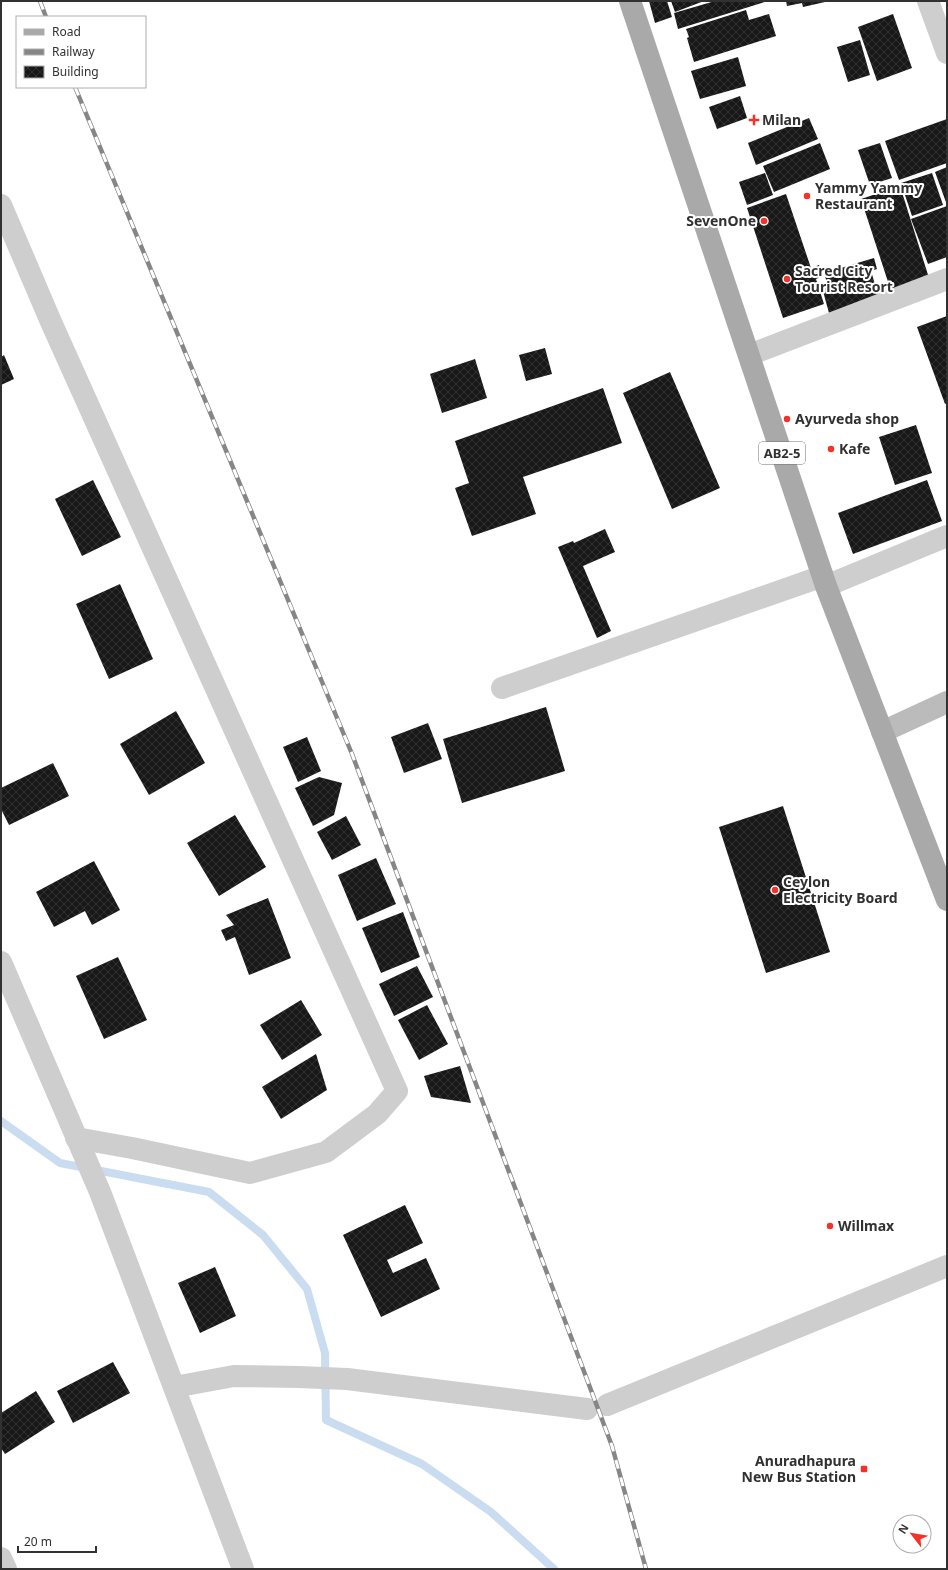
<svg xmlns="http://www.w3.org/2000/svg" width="948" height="1570" viewBox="0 0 948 1570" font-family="'Noto Sans',sans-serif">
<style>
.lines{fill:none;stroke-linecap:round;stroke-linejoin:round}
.stream{stroke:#cadcef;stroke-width:8}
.building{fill:url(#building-cross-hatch)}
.street{stroke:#cecece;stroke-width:22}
.secondary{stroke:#bbb;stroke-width:22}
.primary{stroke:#a9a9a9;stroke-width:22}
.rail-casing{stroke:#868686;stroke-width:4.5}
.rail{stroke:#fff;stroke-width:3;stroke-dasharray:9;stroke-linecap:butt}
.poi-dot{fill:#f33229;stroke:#fff;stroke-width:1.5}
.labels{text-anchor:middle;stroke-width:4;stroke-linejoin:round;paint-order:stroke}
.shield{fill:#fff;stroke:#6f6f6f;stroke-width:1}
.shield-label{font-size:13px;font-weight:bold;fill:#313131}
.poi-label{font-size:14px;font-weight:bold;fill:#313131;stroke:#fff;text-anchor:start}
</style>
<defs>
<pattern id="building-cross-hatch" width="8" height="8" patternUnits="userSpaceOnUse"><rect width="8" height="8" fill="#181818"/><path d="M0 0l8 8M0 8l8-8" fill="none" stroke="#313131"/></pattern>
</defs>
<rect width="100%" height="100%" fill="#fff"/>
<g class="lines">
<path class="stream" d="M1 1121 60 1163 209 1192 263 1235 307 1289 325 1353 326 1420 422 1464 491 1512 554 1569"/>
</g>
<g class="building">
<path d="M649 1H667L672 17 655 23Z"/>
<path d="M671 1H704L675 12Z"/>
<path d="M715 1H768L678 29 674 13Z"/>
<path d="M786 1H825V2L803 7 802 3 787 6Z"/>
<path d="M746 10 749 20 769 14 776 36 694 62 687 38 689 37 686 29Z"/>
<path d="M893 14 912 68 877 81 858 27Z"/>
<path d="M860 40 870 75 848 82 837 47Z"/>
<path d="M738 57 746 86 700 99 691 71Z"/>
<path d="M740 96 747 118 717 129 709 107Z"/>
<path d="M809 118 818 139 756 165 748 143Z"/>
<path d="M947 119V163L899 180 885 141Z"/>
<path d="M820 143 830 169 774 192 763 166Z"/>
<path d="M880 143 892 178 870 185 858 150Z"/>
<path d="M947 167V205L935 172Z"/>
<path d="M765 173 773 195 747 205 739 182Z"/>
<path d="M932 173 943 205 912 216 901 183Z"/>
<path d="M900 186 929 278 891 291 861 199Z"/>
<path d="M786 194 811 268 819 265 823 276 816 279 824 304 783 318 747 208Z"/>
<path d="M947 206V257L928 264 911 219Z"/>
<path d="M874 258 877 269 871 271 879 298 829 313 821 284 827 283 824 273Z"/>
<path d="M947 316V403L945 404 917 327Z"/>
<path d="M545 348 552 374 526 381 519 355Z"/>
<path d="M4 355 14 379 1 385V357Z"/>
<path d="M475 359 487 398 442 413 430 374Z"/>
<path d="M670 372 720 488 672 509 623 393Z"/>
<path d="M603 388 622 443 523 477 536 514 472 536 455 488 469 483 455 441Z"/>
<path d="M916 425 932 473 895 485 879 437Z"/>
<path d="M93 480 121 537 82 556 55 499Z"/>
<path d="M927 480 942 521 853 554 838 513Z"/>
<path d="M605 529 615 552 583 566 611 631 597 638 558 547 573 541 574 543Z"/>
<path d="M120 584 153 659 109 679 76 604Z"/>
<path d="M546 707 565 771 462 803 443 739Z"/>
<path d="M176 711 205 763 149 795 120 744Z"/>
<path d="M428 723 442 759 404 773 391 737Z"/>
<path d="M307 737 321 771 298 782 283 747Z"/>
<path d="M53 763 69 796 9 825 1 809V788Z"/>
<path d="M319 777 342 783 334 815 313 826 295 788Z"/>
<path d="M783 806 830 952 766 973 719 827Z"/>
<path d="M235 815 266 867 219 896 187 843Z"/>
<path d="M346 816 361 845 332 860 317 832Z"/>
<path d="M376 858 396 904 357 921 338 875Z"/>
<path d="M94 861 120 910 92 925 85 911 54 927 36 892Z"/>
<path d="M268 898 291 958 249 975 235 937 226 941 221 930 234 925 226 915Z"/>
<path d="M403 912 420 957 381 973 362 928Z"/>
<path d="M118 957 147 1020 104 1039 76 976Z"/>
<path d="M417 966 433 997 394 1016 379 984Z"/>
<path d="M301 1000 322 1035 282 1060 260 1025Z"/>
<path d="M427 1005 448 1044 419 1060 398 1020Z"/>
<path d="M316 1054 327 1090 281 1119 262 1087Z"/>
<path d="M460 1066 471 1103 431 1097 424 1076Z"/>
<path d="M405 1205 423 1243 387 1260 393 1273 426 1258 440 1289 381 1317 343 1235Z"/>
<path d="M215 1267 236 1316 200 1333 178 1283Z"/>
<path d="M113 1362 130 1393 73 1423 57 1391Z"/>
<path d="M36 1391 55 1422 5 1454 1 1448V1413Z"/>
</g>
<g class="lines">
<g class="street">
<path d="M928 1 947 53"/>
<path d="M1 205 51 322 397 1091 377 1114 326 1152 250 1173 132 1148 76 1138"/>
<path d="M749 355 947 279"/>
<path d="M826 586 947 536"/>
<path d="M502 688 823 576"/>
<path d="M1 962 100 1192 243 1569"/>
<path d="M174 1387 234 1376 299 1377 347 1379 587 1409"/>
<path d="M607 1405 947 1266"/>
<path d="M1 1558 6 1569"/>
</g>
<path class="secondary" d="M882 732 947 702"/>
<path class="primary" d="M630 1 826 586 947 900"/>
<defs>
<g id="rail">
<path d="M40 1 46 17"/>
<path d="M75 87 352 754 612 1446 646 1569"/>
</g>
</defs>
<use href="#rail" class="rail-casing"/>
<use href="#rail" class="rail"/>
</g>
<g class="poi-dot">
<path d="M752 114h4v4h4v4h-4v4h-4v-4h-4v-4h4z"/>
<circle cx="807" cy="196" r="4"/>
<circle cx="764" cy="221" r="4"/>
<circle cx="787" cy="279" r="4"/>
<circle cx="787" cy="419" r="4"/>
<circle cx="831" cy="449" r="4"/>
<circle cx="775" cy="890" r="4"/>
<circle cx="830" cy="1226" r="4"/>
<rect x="860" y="1465" width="8" height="8" rx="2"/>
</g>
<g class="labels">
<rect class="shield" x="759" y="442" width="46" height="22" rx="3"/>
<g class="shield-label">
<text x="782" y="458">AB2-5</text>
</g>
<g class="poi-label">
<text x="762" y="125">Milan</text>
<text x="815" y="193">Yammy Yammy<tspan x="815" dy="16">Restaurant</tspan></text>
<text x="756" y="226" text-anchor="end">SevenOne</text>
<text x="795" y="276">Sacred City<tspan x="795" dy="16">Tourist Resort</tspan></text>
<text x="795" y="424">Ayurveda shop</text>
<text x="839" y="454">Kafe</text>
<text x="783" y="887">Ceylon<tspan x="783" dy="16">Electricity Board</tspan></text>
<text x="838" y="1231">Willmax</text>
<text x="856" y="1466" text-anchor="end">Anuradhapura<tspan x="856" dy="16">New Bus Station</tspan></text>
</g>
</g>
<rect width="948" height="1570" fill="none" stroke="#313131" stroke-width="4"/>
<rect x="16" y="16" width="130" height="72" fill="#ffffff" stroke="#adadad"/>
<rect x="24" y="29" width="20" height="6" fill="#a9a9a9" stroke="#adadad"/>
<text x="52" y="36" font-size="12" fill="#313131">Road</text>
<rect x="24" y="49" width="20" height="6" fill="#868686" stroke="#adadad"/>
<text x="52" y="56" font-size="12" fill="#313131">Railway</text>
<rect x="24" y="66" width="20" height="12" fill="url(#building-cross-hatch)" stroke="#adadad"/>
<text x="52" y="76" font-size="12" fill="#313131">Building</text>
<g transform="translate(912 1534) rotate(301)"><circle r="19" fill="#ffffff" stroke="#adadad"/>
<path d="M0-3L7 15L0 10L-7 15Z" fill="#f33229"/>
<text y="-6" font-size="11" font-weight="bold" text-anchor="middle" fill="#313131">N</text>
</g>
<path d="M18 1546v6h78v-6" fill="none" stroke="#313131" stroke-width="2"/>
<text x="24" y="1546" font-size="12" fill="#313131" stroke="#ffffff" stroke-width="3" paint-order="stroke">20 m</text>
</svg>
